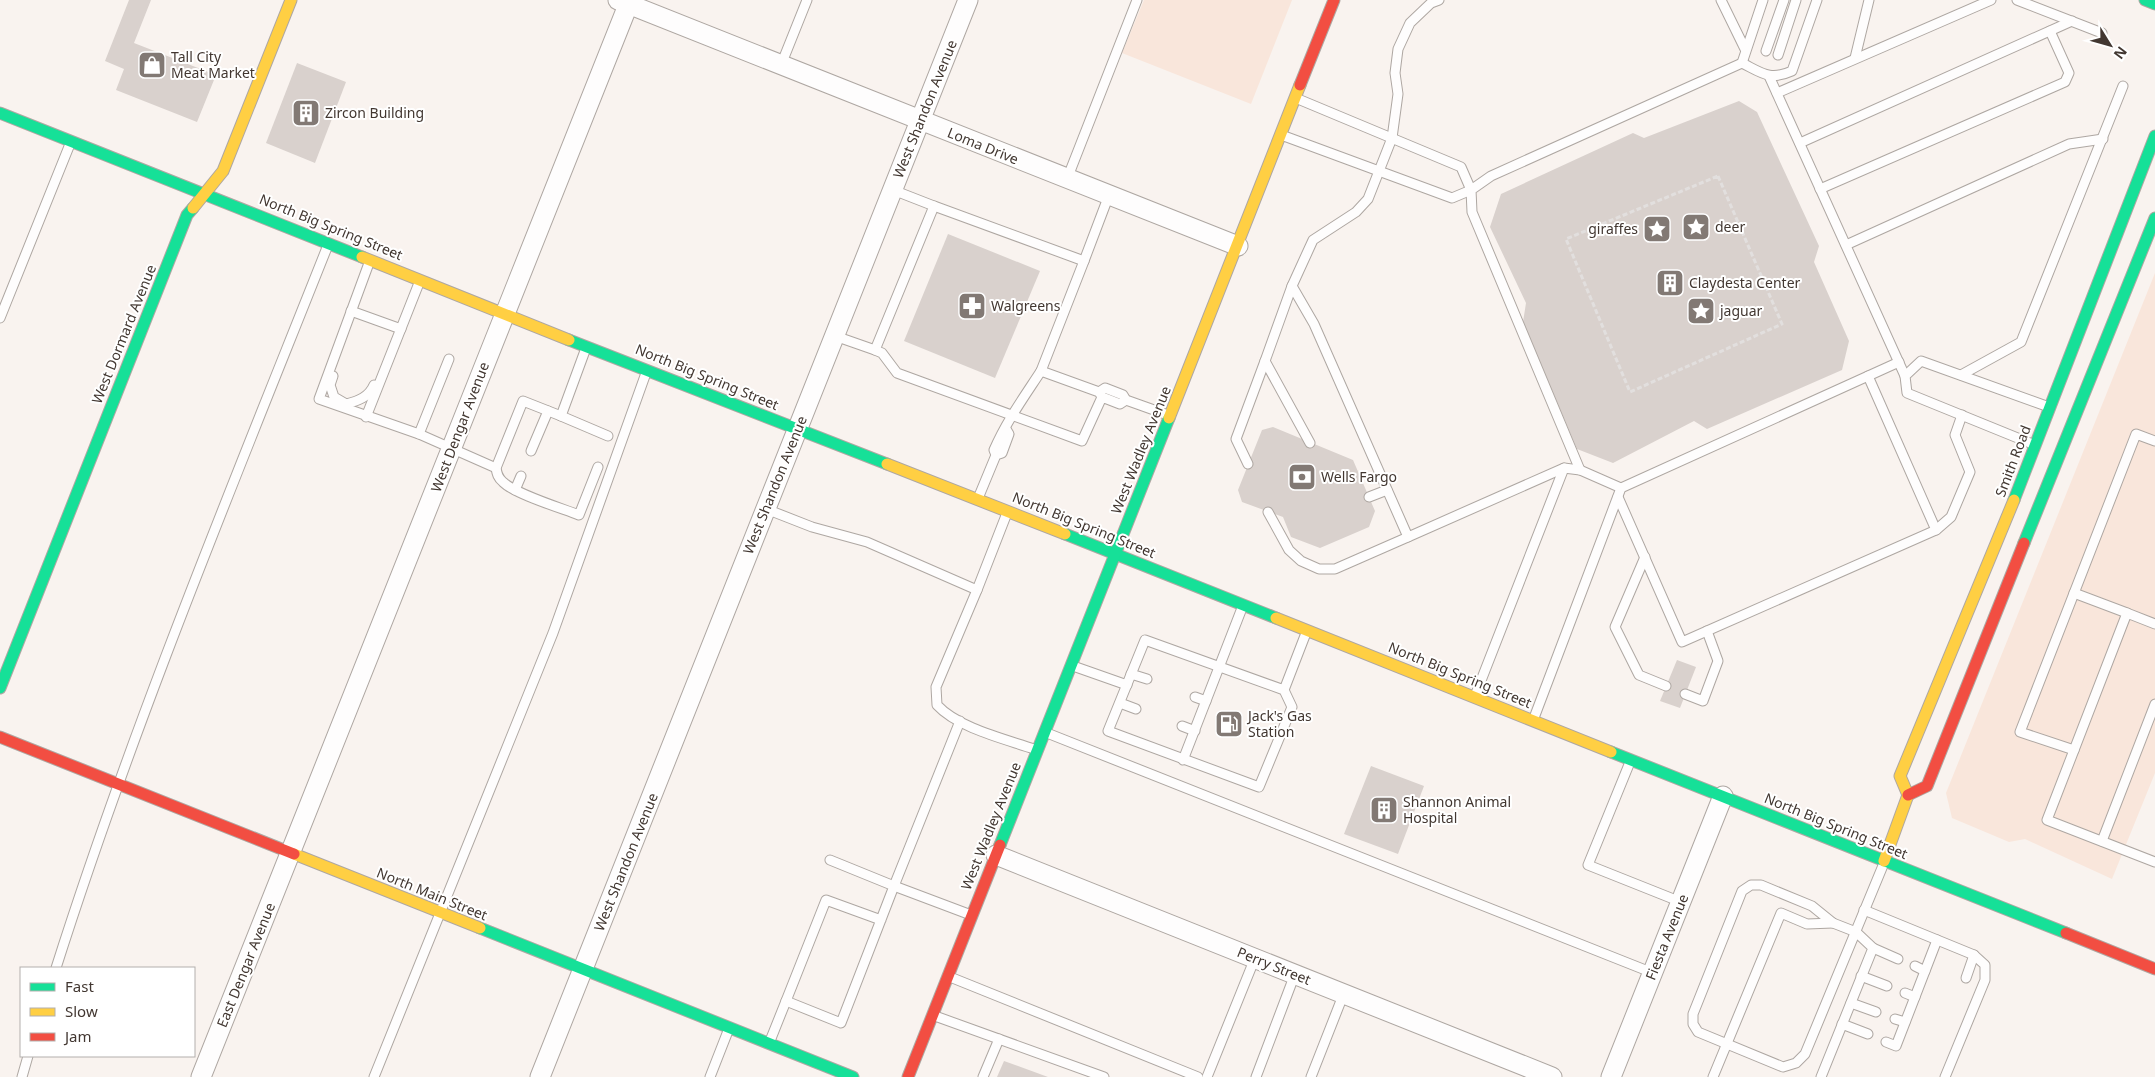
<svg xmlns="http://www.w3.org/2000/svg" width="2155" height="1077" viewBox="0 0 2155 1077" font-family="'Noto Sans',sans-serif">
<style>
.green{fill:#f9e6db}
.building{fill:#d9d1cd}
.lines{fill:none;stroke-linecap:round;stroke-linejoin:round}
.lane-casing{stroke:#aea7a2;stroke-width:11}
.street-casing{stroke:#aea7a2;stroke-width:21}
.fast-casing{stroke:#aea7a2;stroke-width:13}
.slow-casing{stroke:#aea7a2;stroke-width:13}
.jam-casing{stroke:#aea7a2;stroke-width:13}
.path{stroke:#e2dfde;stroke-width:3;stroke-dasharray:5 2.5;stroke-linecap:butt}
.lane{stroke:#fefdfd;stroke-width:9}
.street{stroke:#fefdfd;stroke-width:19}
.fast{stroke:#16e098;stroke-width:11}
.slow{stroke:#ffcf43;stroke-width:11}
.jam{stroke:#f24e42;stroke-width:11}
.labels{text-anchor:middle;stroke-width:4;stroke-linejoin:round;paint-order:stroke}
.poi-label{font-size:14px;fill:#423731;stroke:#fff;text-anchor:start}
.street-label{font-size:14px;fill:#423731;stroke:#fff}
</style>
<rect width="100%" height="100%" fill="#f9f3ef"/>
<g class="green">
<path d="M1144 0H1292L1251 104 1122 53Z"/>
<path d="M2155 273V773L2112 879 2025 839 2009 842 1952 818 1946 793Z"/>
</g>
<g class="building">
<path d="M129 0H151L134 43 216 75 197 122 116 90 124 69 105 61Z"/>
<path d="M297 63 346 82 315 163 266 143Z"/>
<path d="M1739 101 1757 112 1819 246 1814 262 1849 341 1842 370 1707 429 1694 421 1613 463 1577 449 1523 322 1526 303 1490 227 1501 194 1633 133 1644 138Z"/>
<path d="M948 234 1040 271 995 378 904 341Z"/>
<path d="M1273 427 1353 460 1375 511 1369 527 1320 548 1291 537 1283 517 1242 502 1238 490 1262 430Z"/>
<path d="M1677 660 1696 667 1680 708 1660 701Z"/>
<path d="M1371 766 1424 786 1398 854 1344 834Z"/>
<path d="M1004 1061 1048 1077H997Z"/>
</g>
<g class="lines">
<defs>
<g id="lane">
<path d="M1439 0 1431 3 1410 23 1398 49 1395 73 1398 94 1392 138 1368 199 1356 212 1313 240 1292 286 1314 324 1408 537 1564 468 1580 470 1621 488"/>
<path d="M1721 0 1745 49"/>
<path d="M2017 0 2102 33"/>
<path d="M1766 51 1784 0"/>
<path d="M1778 55 1796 0"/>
<path d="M1855 58 1869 0"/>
<path d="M1742 63 1763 0"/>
<path d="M781 65 807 0"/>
<path d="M1769 76 1905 376"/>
<path d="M1777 93 1991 0"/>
<path d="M1284 136 1452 198 1471 190 1461 167 1298 99"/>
<path d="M1800 143 2072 21"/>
<path d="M1067 179 1137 0"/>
<path d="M1820 189 2065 82 2069 73 2050 31"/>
<path d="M893 190 934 206"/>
<path d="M1846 245 2069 144 2103 139"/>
<path d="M1084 261 1109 195"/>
<path d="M369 263 319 399 419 434 496 468"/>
<path d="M1292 286 1265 361 1310 443"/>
<path d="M351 311 401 329"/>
<path d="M0 318 70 144"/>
<path d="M835 336 875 350"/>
<path d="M586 348 561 416 608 436"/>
<path d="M1961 375 2021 342 2123 86"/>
<path d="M333 376 330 385 334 397 346 404C358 401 369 397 374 385"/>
<path d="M1099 392 1105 388 1123 395 1126 400 1168 415"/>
<path d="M1102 397 1082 441 897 373 882 353 875 350 934 206 1084 261 1041 371 1099 392 1102 397 1120 404 1126 400"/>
<path d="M561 416 523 401 496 468C497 474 498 478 503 482 515 494 561 508 579 515L598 467"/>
<path d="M366 417 419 283"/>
<path d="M419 434 449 359"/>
<path d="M2035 445 1907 393 1905 376 1921 361 2049 407"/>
<path d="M531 451 548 411"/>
<path d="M996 455 994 450C1006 422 1024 397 1041 371"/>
<path d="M1248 464 1236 439 1265 361"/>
<path d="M1580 470 1472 212 1471 190 1491 176 1742 63C1762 73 1770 81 1792 71L1817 0"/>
<path d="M515 490 521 476"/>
<path d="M979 496 996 455 1002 453 1009 434 1006 429"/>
<path d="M1369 497 1387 490"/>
<path d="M1618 497 1682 642 1936 530 1868 376"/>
<path d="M766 509 812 527 867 542 977 590 1007 513"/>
<path d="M1268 512 1289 550 1301 561 1319 569H1335L1408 537"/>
<path d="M1936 530 1951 517 1970 472 1955 435 1962 415"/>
<path d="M1645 557 1615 627 1639 675 1666 686"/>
<path d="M977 590 936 687 937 705C958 728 1005 739 1034 749"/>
<path d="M2074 593 2127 613"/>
<path d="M2155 624 2127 613 2047 820 2155 862"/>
<path d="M1073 666 1127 685"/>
<path d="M1131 674 1147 679"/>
<path d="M1284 690 1145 640 1108 731 1259 787 1292 707 1284 690 1306 633"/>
<path d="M1685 694 1703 701 1718 661 1707 631"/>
<path d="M1475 696 1564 468"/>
<path d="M1195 697 1206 701"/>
<path d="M1120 703 1136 709"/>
<path d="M1534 718 1621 488 1899 362"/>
<path d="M960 721 894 886 971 915"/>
<path d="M1182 726 1195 731"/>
<path d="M1047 733 1653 973"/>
<path d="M2074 750 2020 732 2136 434 2155 441"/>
<path d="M1183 760 1242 608"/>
<path d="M1630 762 1588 865 1681 902"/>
<path d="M2102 841 2155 704"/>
<path d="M830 860 894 886 841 1023 786 1001 826 900 881 920"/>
<path d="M1864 910 1974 955 1985 965V980L1945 1077"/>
<path d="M1873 948 1898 959"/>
<path d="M1915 966 1925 971"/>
<path d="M56 968C134 723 233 484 328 245"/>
<path d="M1861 976 1887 986"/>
<path d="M950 977 1198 1077"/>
<path d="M1966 978 1974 955"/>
<path d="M1905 993 1915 997"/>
<path d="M1851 1003 1876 1012"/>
<path d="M935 1016 1104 1077"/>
<path d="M1895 1019 1905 1022"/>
<path d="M1842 1024 1868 1034"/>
<path d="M770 1041 786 1001"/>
<path d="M1886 1042 1896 1046 1937 940"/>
<path d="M22 1077 28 1056"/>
<path d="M374 1077 553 633 646 373"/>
<path d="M710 1077 728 1031"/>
<path d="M983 1077 999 1039"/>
<path d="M1207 1077 1255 958"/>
<path d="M1256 1077 1295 974"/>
<path d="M1311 1077 1344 993"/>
<path d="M1713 1077 1781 913 1807 924 1833 923"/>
<path d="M1821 1077 1873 948 1856 932 1833 923 1812 906 1761 885H1751L1742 891 1693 1014V1024L1698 1032 1783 1067 1796 1063 1805 1054 1884 863"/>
</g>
<g id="street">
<path d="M618 0 1238 246"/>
<path d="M996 855 1552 1077"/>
<path d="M201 1077 630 0"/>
<path d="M540 1077 968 0"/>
<path d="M1611 1077 1723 796"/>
</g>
<g id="fast">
<path d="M2145 0 2155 4"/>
<path d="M0 113 362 257"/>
<path d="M569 340 887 464"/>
<path d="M2014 500 2155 136"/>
<path d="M1065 534 1276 618"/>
<path d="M2024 543 2155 218"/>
<path d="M0 688 187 215 193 208"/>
<path d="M1611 752 2066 933"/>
<path d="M1000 845 1169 418"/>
<path d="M480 928 853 1077"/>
</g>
<g id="slow">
<path d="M193 208 223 171 291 0"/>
<path d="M362 257 569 340"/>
<path d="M1169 418 1300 85"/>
<path d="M887 464 1065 534"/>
<path d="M1276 618 1611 752"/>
<path d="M294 854 480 928"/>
<path d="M1884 861 1908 795 1900 776 2014 500"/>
</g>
<g id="jam">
<path d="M1300 85 1334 0"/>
<path d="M0 737 294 854"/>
<path d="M1908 795 1927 786 2024 543"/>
<path d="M2066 933 2155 969"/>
<path d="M908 1077 1000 845"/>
</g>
</defs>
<use href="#lane" class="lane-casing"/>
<use href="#street" class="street-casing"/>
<use href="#fast" class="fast-casing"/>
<use href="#slow" class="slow-casing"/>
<use href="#jam" class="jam-casing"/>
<path class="path" d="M1718 176 1782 324 1630 392 1566 239Z"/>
<use href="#lane" class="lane"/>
<use href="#street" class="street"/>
<use href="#fast" class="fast"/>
<use href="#slow" class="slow"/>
<use href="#jam" class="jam"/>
</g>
<defs>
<symbol id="shop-square" viewBox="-11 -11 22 22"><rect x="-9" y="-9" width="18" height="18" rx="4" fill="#827974" stroke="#fff"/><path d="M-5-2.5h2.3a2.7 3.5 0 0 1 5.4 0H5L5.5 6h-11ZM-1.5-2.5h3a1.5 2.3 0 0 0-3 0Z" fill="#fff"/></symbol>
<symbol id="building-square" viewBox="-11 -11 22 22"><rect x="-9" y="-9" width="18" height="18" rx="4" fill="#827974" stroke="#fff"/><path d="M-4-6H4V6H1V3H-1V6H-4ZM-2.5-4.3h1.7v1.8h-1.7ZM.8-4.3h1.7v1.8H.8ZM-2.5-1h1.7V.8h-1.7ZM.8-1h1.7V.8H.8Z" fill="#fff"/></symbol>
<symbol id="sight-square" viewBox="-11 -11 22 22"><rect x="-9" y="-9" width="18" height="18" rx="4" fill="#827974" stroke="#fff"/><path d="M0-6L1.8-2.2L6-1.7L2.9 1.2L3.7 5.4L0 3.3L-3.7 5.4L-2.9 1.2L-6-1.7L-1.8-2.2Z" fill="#fff"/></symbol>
<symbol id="pharmacy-square" viewBox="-11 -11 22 22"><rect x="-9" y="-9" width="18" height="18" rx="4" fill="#827974" stroke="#fff"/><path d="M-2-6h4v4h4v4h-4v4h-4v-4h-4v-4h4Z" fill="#fff"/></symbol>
<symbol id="bank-square" viewBox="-11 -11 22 22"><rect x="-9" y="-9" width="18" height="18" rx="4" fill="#827974" stroke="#fff"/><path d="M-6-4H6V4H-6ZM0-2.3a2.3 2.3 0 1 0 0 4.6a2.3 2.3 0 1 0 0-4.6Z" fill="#fff"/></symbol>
<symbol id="fuel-square" viewBox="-11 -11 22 22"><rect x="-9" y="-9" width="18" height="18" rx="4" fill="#827974" stroke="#fff"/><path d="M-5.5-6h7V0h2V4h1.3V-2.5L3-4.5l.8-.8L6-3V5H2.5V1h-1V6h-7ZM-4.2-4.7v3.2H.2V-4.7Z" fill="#fff"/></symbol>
</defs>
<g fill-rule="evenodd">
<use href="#shop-square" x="136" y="49" width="32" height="32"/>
<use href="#building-square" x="290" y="97" width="32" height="32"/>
<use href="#sight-square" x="1680" y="211" width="32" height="32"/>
<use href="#sight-square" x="1641" y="213" width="32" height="32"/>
<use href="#building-square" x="1654" y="267" width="32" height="32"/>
<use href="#pharmacy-square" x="956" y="290" width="32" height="32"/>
<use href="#sight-square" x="1685" y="295" width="32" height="32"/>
<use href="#bank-square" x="1286" y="461" width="32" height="32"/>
<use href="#fuel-square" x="1213" y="708" width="32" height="32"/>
<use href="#building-square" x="1368" y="794" width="32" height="32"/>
</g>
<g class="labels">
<g class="poi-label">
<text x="171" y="62">Tall City<tspan x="171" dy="16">Meat Market</tspan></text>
<text x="325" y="118">Zircon Building</text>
<text x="1715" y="232">deer</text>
<text x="1638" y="234" text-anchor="end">giraffes</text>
<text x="1689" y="288">Claydesta Center</text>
<text x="991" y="311">Walgreens</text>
<text x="1720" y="316">jaguar</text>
<text x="1321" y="482">Wells Fargo</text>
<text x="1248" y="721">Jack's Gas<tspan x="1248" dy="16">Station</tspan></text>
<text x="1403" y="807">Shannon Animal<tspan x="1403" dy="16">Hospital</tspan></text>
</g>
<g class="street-label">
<text transform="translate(925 109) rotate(-68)" y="5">West Shandon Avenue</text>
<text transform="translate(983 146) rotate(22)" y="5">Loma Drive</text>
<text transform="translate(331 227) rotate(22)" y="5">North Big Spring Street</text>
<text transform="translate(124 334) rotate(-68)" y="5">West Dormard Avenue</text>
<text transform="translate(707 377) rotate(22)" y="5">North Big Spring Street</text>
<text transform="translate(460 427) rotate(-69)" y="5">West Dengar Avenue</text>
<text transform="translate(1141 450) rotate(-68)" y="5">West Wadley Avenue</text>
<text transform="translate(2013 461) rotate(-69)" y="5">Smith Road</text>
<text transform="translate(775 485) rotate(-68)" y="5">West Shandon Avenue</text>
<text transform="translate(1084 525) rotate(22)" y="5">North Big Spring Street</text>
<text transform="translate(1460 675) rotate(22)" y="5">North Big Spring Street</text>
<text transform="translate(991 826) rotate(-68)" y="5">West Wadley Avenue</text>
<text transform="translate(1836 826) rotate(22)" y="5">North Big Spring Street</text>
<text transform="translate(626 862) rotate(-68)" y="5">West Shandon Avenue</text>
<text transform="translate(432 894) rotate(22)" y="5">North Main Street</text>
<text transform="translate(1667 937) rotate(-68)" y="5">Fiesta Avenue</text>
<text transform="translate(246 965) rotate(-68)" y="5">East Dengar Avenue</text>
<text transform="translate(1274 966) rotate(22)" y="5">Perry Street</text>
</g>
</g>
<rect x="20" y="967" width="175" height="90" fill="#ffffff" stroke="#b3afad"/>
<rect x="30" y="983" width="25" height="8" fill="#16e098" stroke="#b3afad"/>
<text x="65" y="992" font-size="15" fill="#423731">Fast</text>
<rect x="30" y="1008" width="25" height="8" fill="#ffcf43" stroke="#b3afad"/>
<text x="65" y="1017" font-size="15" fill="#423731">Slow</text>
<rect x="30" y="1033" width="25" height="8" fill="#f24e42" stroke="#b3afad"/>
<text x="65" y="1042" font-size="15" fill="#423731">Jam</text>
<g transform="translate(2110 45) rotate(127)" stroke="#ffffff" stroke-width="4" paint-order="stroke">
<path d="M0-4L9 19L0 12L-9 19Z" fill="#423731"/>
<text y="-8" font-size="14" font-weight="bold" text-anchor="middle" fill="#423731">N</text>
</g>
</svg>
